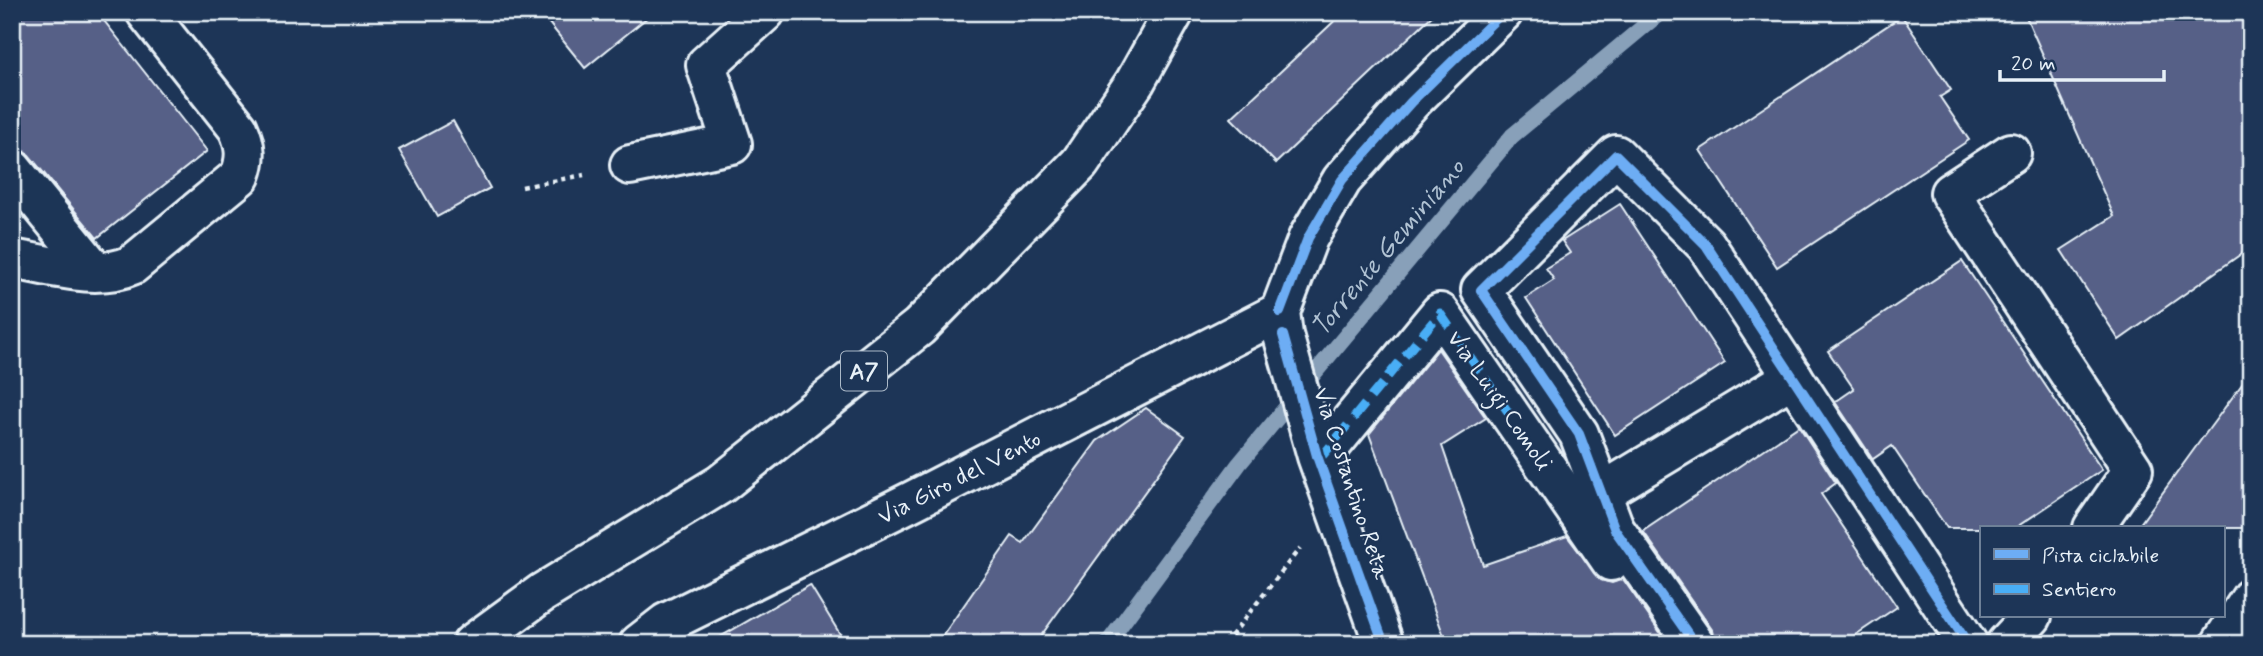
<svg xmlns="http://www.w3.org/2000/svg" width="2263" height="656" viewBox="0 0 2263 656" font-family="Mynerve,sans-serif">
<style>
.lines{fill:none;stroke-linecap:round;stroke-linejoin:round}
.stream{stroke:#88a0b9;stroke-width:16}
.building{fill:#566087;stroke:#e8f1f8;stroke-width:2}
.minor-casing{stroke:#e8f1f8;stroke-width:44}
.major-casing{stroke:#e8f1f8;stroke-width:44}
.highway-casing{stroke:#e8f1f8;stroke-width:44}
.path{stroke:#e8f1f8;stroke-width:4.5;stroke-dasharray:5 5;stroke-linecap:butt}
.minor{stroke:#1d3557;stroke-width:38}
.major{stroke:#1d3557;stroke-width:38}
.highway{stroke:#1d3557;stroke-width:38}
.quiet{stroke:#49aef6;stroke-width:9;stroke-dasharray:18 9;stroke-linecap:butt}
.cycleway-casing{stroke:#1d3557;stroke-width:15}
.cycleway{stroke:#6dadf4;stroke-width:10}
.labels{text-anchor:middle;stroke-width:5;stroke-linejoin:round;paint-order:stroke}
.shield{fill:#1d3557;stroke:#abb9c8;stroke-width:2}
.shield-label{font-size:23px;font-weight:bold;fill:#e8f1f8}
.street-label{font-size:24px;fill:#e8f1f8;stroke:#1d3557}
.water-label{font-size:26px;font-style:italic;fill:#b0c2d3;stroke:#1d3557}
</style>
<rect width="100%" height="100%" fill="#1d3557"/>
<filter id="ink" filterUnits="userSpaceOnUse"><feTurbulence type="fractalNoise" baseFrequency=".0143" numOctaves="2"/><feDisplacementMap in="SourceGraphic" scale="14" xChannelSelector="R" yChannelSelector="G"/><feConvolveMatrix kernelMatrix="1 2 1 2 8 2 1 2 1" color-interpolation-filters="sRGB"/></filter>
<g filter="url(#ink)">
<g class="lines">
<path class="stream" d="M1107 644 1239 464 1512 136 1661 12"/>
</g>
<g class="building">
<path d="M28 12H97L207 151 97 238 29 155 12 141V25Z"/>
<path d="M540 12H654L585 68Z"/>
<path d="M1344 12H1436L1276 163 1231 118Z"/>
<path d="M2024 12H2251V247L2119 340 2061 250 2114 216Z"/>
<path d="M1902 16 1951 90 1940 97 1969 140 1777 267 1700 150Z"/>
<path d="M453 121 490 188 437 217 399 150Z"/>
<path d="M1620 204 1725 363 1615 435 1526 298 1554 280 1546 268 1570 253 1562 241Z"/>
<path d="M1962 261 2102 470 2015 528H1947L1892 446 1873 459 1835 402 1854 389 1828 351Z"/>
<path d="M1438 349 1486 418 1442 446 1483 565 1567 536 1601 580 1612 583 1623 579 1668 644H1447L1369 434Z"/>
<path d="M2251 372V528H2137L2203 437Z"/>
<path d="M1146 408 1185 436 1035 644H937L1012 536 1023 543 1097 441Z"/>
<path d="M1799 426 1836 483 1821 494 1897 607 1842 644H1717L1713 631 1643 531Z"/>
<path d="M810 585 846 644H708Z"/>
</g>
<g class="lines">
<defs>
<g id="minor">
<path d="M2011 153 1950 193 2133 470 2093 528"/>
<path d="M630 165 732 144 706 65 765 12"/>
<path d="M12 169 95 271"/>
<path d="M12 259C49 265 96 281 132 265L240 176C247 158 246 146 238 128L146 12"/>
<path d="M1319 460 1440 313 1611 561"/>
<path d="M1601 493 1793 377"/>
<path d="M639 644 666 623 914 500 1280 312"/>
<path d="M1695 644 1615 530 1579 434 1481 290 1616 155 1706 245 1968 644"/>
<path d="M2006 644 2032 616"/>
<path d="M2221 644 2251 598"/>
</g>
<path id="major" d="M1384 644 1317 456 1283 335 1280 312 1308 238 1342 180 1411 102 1503 12"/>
<path id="highway" d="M472 644 542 593 721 484 919 327 1080 163 1135 82 1174 12"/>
</defs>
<use href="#minor" class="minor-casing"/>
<use href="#major" class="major-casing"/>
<use href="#highway" class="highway-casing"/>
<g class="path">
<path d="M522 187 584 175"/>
<path d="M1225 644 1300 548"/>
</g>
<use href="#minor" class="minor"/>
<use href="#major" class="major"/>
<use href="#highway" class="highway"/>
<path class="quiet" d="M1319 460 1440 313 1515 422"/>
<defs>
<g id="cycleway">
<path d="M1280 312 1308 238 1342 180 1411 102 1503 12"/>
<path d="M1283 335 1317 456 1384 644"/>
<path d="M1695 644 1615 530 1579 434 1481 290 1616 155 1706 245 1968 644"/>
</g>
</defs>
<use href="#cycleway" class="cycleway-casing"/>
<use href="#cycleway" class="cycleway"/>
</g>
</g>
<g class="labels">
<rect class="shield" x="841" y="351.5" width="46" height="39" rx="5"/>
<g class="shield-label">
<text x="864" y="379">A7</text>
</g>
<g class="street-label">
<text transform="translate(1500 400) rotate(55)" y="8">Via Luigi Comoli</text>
<text transform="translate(959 477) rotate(-27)" y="8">Via Giro del Vento</text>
<text transform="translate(1352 483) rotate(72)" y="8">Via Costantino Reta</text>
</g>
<g class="water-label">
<text transform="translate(1387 247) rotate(-50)" y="9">Torrente Geminiano</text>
</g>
</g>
<rect width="2263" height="656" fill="none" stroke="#1d3557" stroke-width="42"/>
<rect x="21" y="21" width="2221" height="614" fill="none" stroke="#e8f1f8" stroke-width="2.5" filter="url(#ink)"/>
<rect x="1980" y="526" width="245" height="91" fill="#1d3557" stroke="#6e8097" stroke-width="2"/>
<rect x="1994" y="549" width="35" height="10" fill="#6dadf4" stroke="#6e8097" stroke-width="2"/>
<text x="2042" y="562" font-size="21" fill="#e8f1f8">Pista ciclabile</text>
<rect x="1994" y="584" width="35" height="10" fill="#49aef6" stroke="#6e8097" stroke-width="2"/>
<text x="2042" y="596" font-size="21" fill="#e8f1f8">Sentiero</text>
<path d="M2000 70v10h164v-10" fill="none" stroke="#e8f1f8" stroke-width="3.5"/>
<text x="2011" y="70" font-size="21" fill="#e8f1f8" stroke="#1d3557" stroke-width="5" paint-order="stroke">20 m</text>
</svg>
